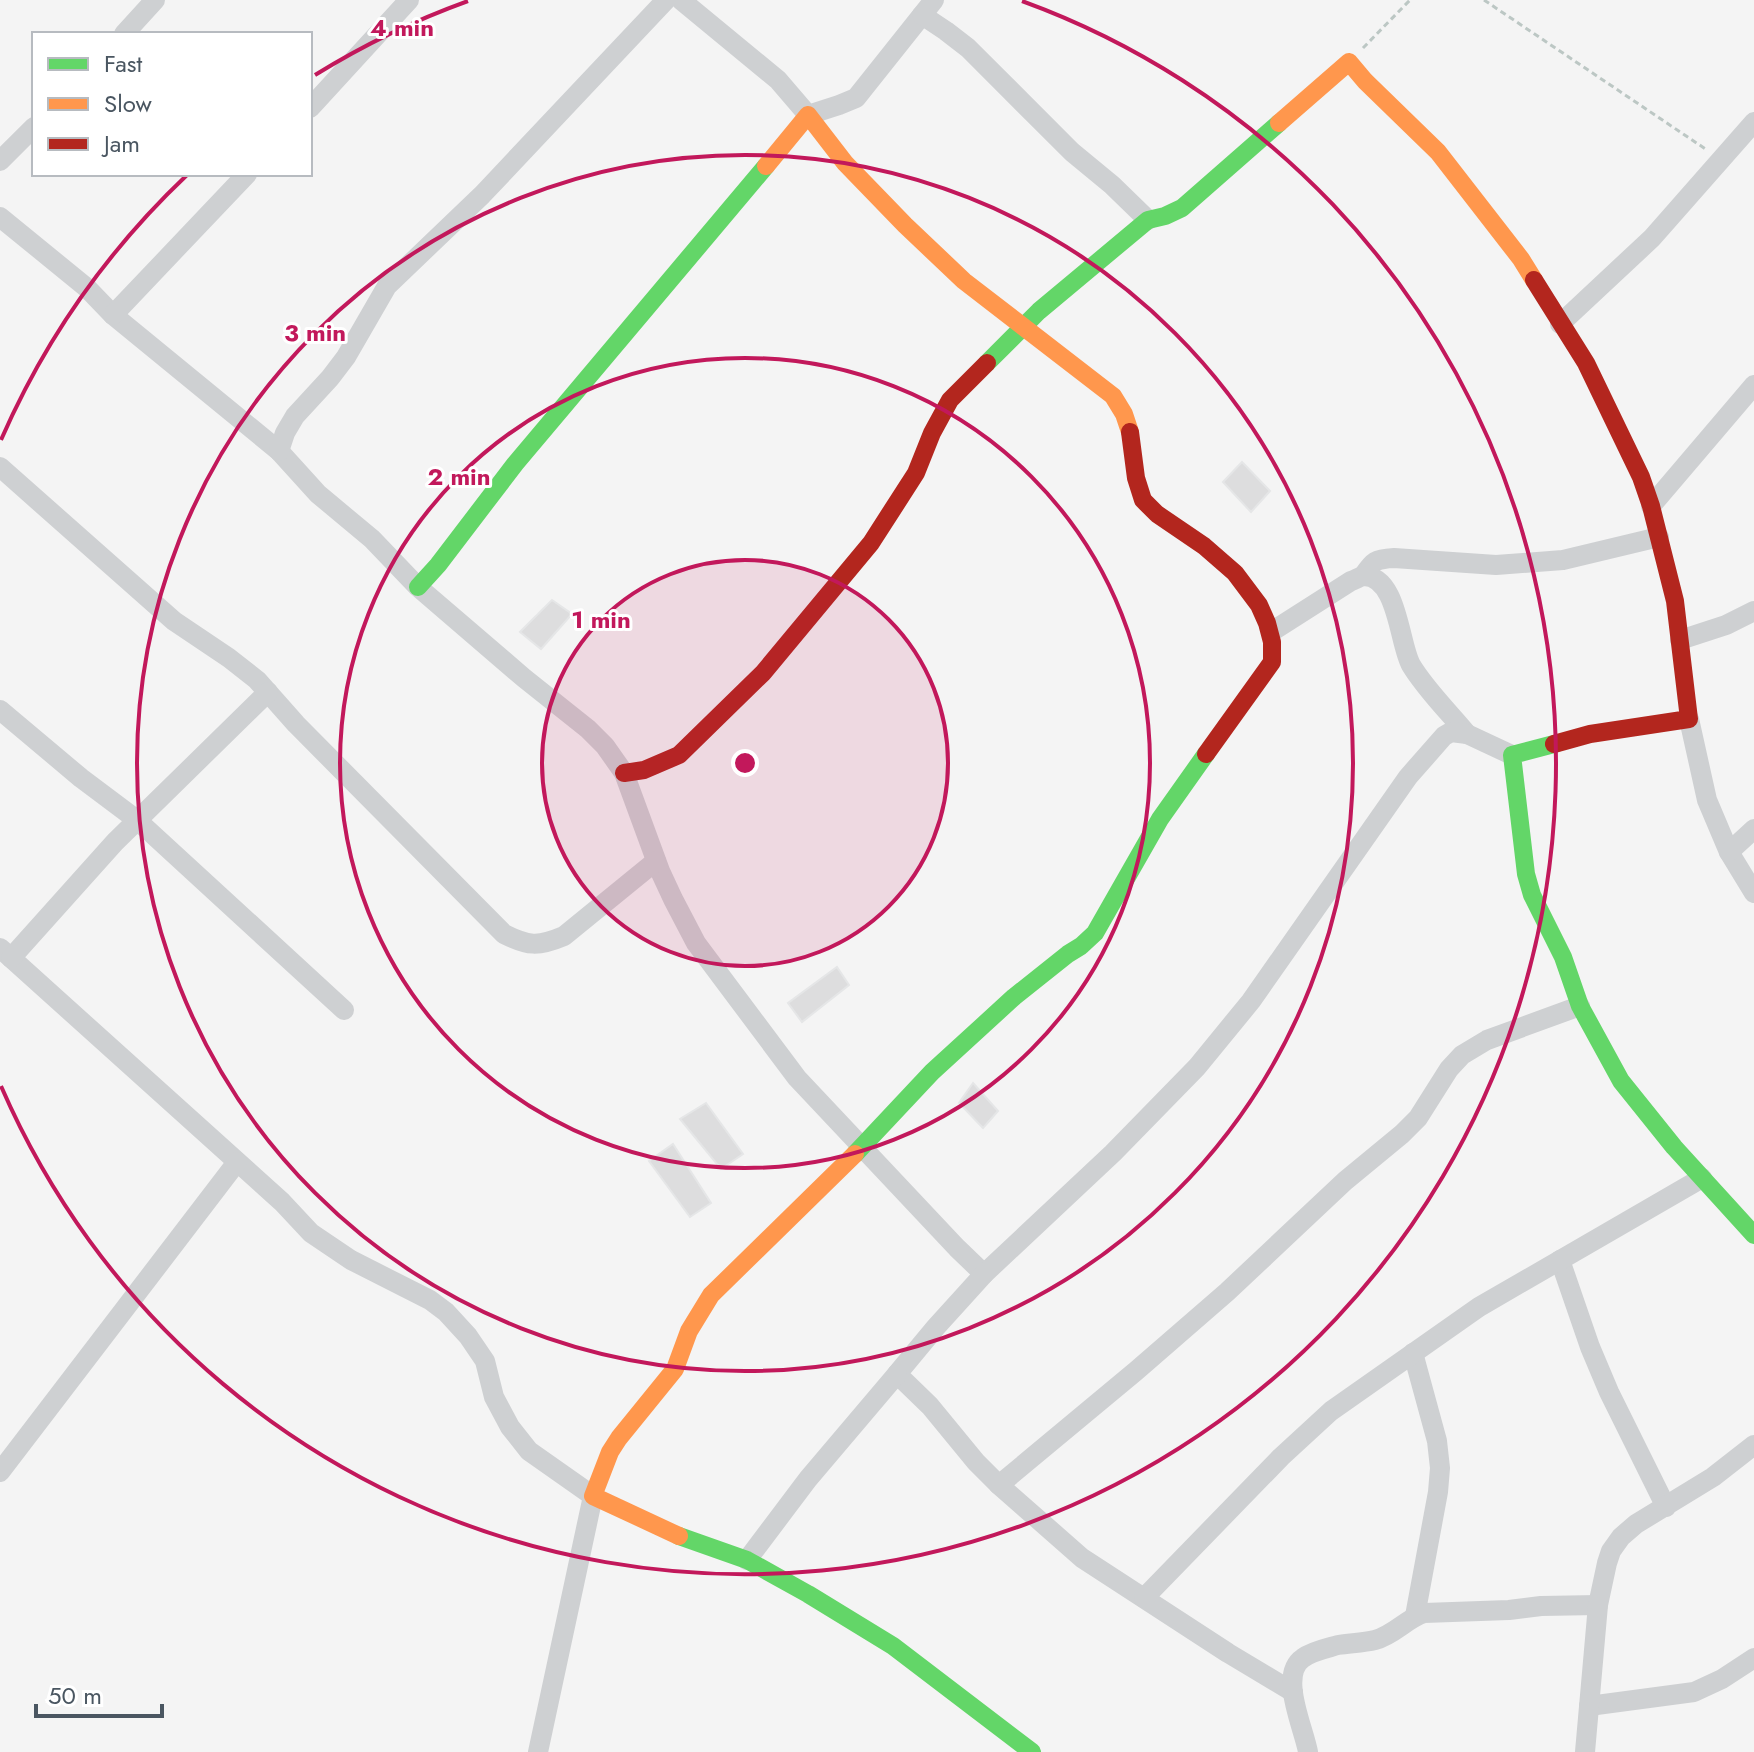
<svg xmlns="http://www.w3.org/2000/svg" width="1754" height="1752" viewBox="0 0 1754 1752" font-family="Jost,sans-serif">
<style>
.building{fill:#ddddde;stroke:#e5e6e7;stroke-width:2}
.lines{fill:none;stroke-linecap:round;stroke-linejoin:round}
.path{stroke:#bcc7c4;stroke-width:3;stroke-dasharray:6 4;stroke-linecap:butt}
.street{stroke:#ced0d2;stroke-width:20}
.fast{stroke:#63d668;stroke-width:18}
.slow{stroke:#ff974d;stroke-width:18}
.jam{stroke:#b3261e;stroke-width:18}
.ring{fill:none;stroke:#c2185b;stroke-width:4}
.centre{fill:#c2185b;stroke:#fff;stroke-width:4}
.ring-label{font-size:24px;text-anchor:middle;font-weight:bold;fill:#c2185b;stroke:#fff;stroke-width:6;stroke-linejoin:round;paint-order:stroke}
</style>
<rect width="100%" height="100%" fill="#f4f4f4"/>
<g class="building">
<path d="M1242 462 1270 491 1251 512 1223 482Z"/>
<path d="M552 600 572 614 541 649 520 632Z"/>
<path d="M837 967 849 985 802 1022 788 1003Z"/>
<path d="M973 1083 998 1111 983 1128 959 1103Z"/>
<path d="M706 1103 743 1154 721 1169 680 1119Z"/>
<path d="M673 1144 711 1203 690 1217 649 1161Z"/>
</g>
<g class="lines">
<g class="path">
<path d="M1484 0 1707 150"/>
<path d="M1363 48 1410 0"/>
</g>
<g class="street">
<path d="M681 0 778 80 808 115 839 105 856 98 934 0"/>
<path d="M922 15 946 31 968 48 1072 152 1112 185 1148 220"/>
<path d="M124 34 155 0"/>
<path d="M310 108 409 0"/>
<path d="M0 161 34 127"/>
<path d="M0 217 87 288 113 315 279 451 318 494 372 539 418 587 524 678 588 729 605 746 624 773 660 871 673 899 696 943 797 1078 957 1248 984 1274"/>
<path d="M113 315 247 174"/>
<path d="M1560 324 1652 238 1754 122"/>
<path d="M279 451 285 433 295 416 330 378 346 357 387 286 482 195 666 0"/>
<path d="M0 467 174 621 229 658 257 680 296 724 504 934C528 946 538 947 564 936L656 861"/>
<path d="M1651 506 1754 385"/>
<path d="M1363 576C1373 561 1375 559 1394 558L1496 565 1563 560 1659 537"/>
<path d="M1271 632 1351 581C1355 580 1359 577 1363 576 1398 575 1399 644 1411 665 1426 690 1449 712 1467 734"/>
<path d="M1680 640 1726 625 1754 611"/>
<path d="M0 710 81 778 137 820 344 1010"/>
<path d="M1689 719 1707 800 1729 852 1754 893"/>
<path d="M1512 755 1467 734 1451 732 1444 736 1408 777 1251 1001 1197 1067 1113 1153 984 1274 936 1327 897 1374 930 1406 976 1462 999 1485 1136 1371 1227 1292 1345 1181 1402 1134 1418 1118 1449 1069 1462 1055 1487 1040 1580 1006"/>
<path d="M1729 852 1754 829"/>
<path d="M0 948 282 1202 311 1233 351 1260 430 1300 446 1312 468 1336 485 1361 494 1397 510 1427 529 1451 593 1496 538 1752"/>
<path d="M11 958 115 842 268 692"/>
<path d="M1560 1260 1590 1347 1609 1392 1666 1507"/>
<path d="M1413 1353 1437 1441 1440 1468 1438 1492 1415 1616"/>
<path d="M0 1472 237 1162"/>
<path d="M999 1485 1082 1558 1228 1653 1293 1692"/>
<path d="M747 1560 808 1479 897 1374"/>
<path d="M1144 1598 1281 1457 1331 1411 1479 1307 1702 1178"/>
<path d="M1589 1706 1694 1692 1722 1679 1754 1658"/>
<path d="M1308 1752C1304 1728 1278 1675 1303 1658 1312 1651 1328 1648 1338 1645 1350 1643 1363 1643 1375 1640 1394 1635 1406 1619 1424 1613L1509 1610 1541 1606 1598 1605"/>
<path d="M1585 1752 1598 1605 1607 1563 1611 1551 1621 1537 1636 1524 1713 1477 1754 1445"/>
</g>
<g class="fast">
<path d="M987 363 1039 311 1148 220 1165 216 1182 208 1279 123"/>
<path d="M418 587 438 565 515 464 766 166"/>
<path d="M1554 744 1512 755 1526 874 1532 895 1563 957 1580 1006 1621 1081 1674 1147 1754 1235"/>
<path d="M855 1154 932 1072 1014 997 1068 954 1081 946 1095 933 1160 819 1206 754"/>
<path d="M679 1536 747 1560 808 1594 893 1646 1032 1752"/>
</g>
<g class="slow">
<path d="M1279 123 1349 62 1365 81 1438 152 1521 259 1534 280"/>
<path d="M766 166 808 115 845 163 905 225 964 281 1113 396 1124 414 1130 432"/>
<path d="M679 1536 593 1496 610 1452 619 1438 675 1369 689 1331 711 1295 855 1154"/>
</g>
<g class="jam">
<path d="M1534 280 1586 363 1641 477 1651 506 1675 601 1689 719 1590 734 1554 744"/>
<path d="M1130 432 1136 478 1143 500 1157 514 1204 546 1235 573 1259 605 1267 623 1272 642V662L1206 754"/>
<path d="M624 773 644 770 679 755 763 673 871 543 916 473 932 433 950 400 987 363"/>
</g>
</g>
<circle cx="745" cy="763" r="203" fill="#c2185b" fill-opacity=".12"/>
<g class="ring">
<circle cx="745" cy="763" r="203"/>
<circle cx="745" cy="763" r="405"/>
<circle cx="745" cy="763" r="608"/>
<path d="M1 440A811 811 0 0 1 187 175M315 75A811 811 0 0 1 468 1M1022 1A811 811 0 1 1 1 1086"/>
</g>
<circle cx="745" cy="763" r="12" class="centre"/>
<g class="ring-label">
<text x="402" y="36">4 min</text>
<text x="315" y="341">3 min</text>
<text x="459" y="485">2 min</text>
<text x="601" y="628">1 min</text>
</g>
<rect x="32" y="32" width="280" height="144" fill="#ffffff" stroke="#b7bbc0" stroke-width="2"/>
<rect x="48" y="58" width="40" height="12" fill="#63d668" stroke="#b7bbc0" stroke-width="2"/>
<text x="104" y="72" font-size="24" fill="#4a5661">Fast</text>
<rect x="48" y="98" width="40" height="12" fill="#ff974d" stroke="#b7bbc0" stroke-width="2"/>
<text x="104" y="112" font-size="24" fill="#4a5661">Slow</text>
<rect x="48" y="138" width="40" height="12" fill="#b3261e" stroke="#b7bbc0" stroke-width="2"/>
<text x="104" y="152" font-size="24" fill="#4a5661">Jam</text>
<path d="M36 1704v12h126v-12" fill="none" stroke="#4a5661" stroke-width="4"/>
<text x="48" y="1704" font-size="24" fill="#4a5661" stroke="#ffffff" stroke-width="6" paint-order="stroke">50 m</text>
</svg>
